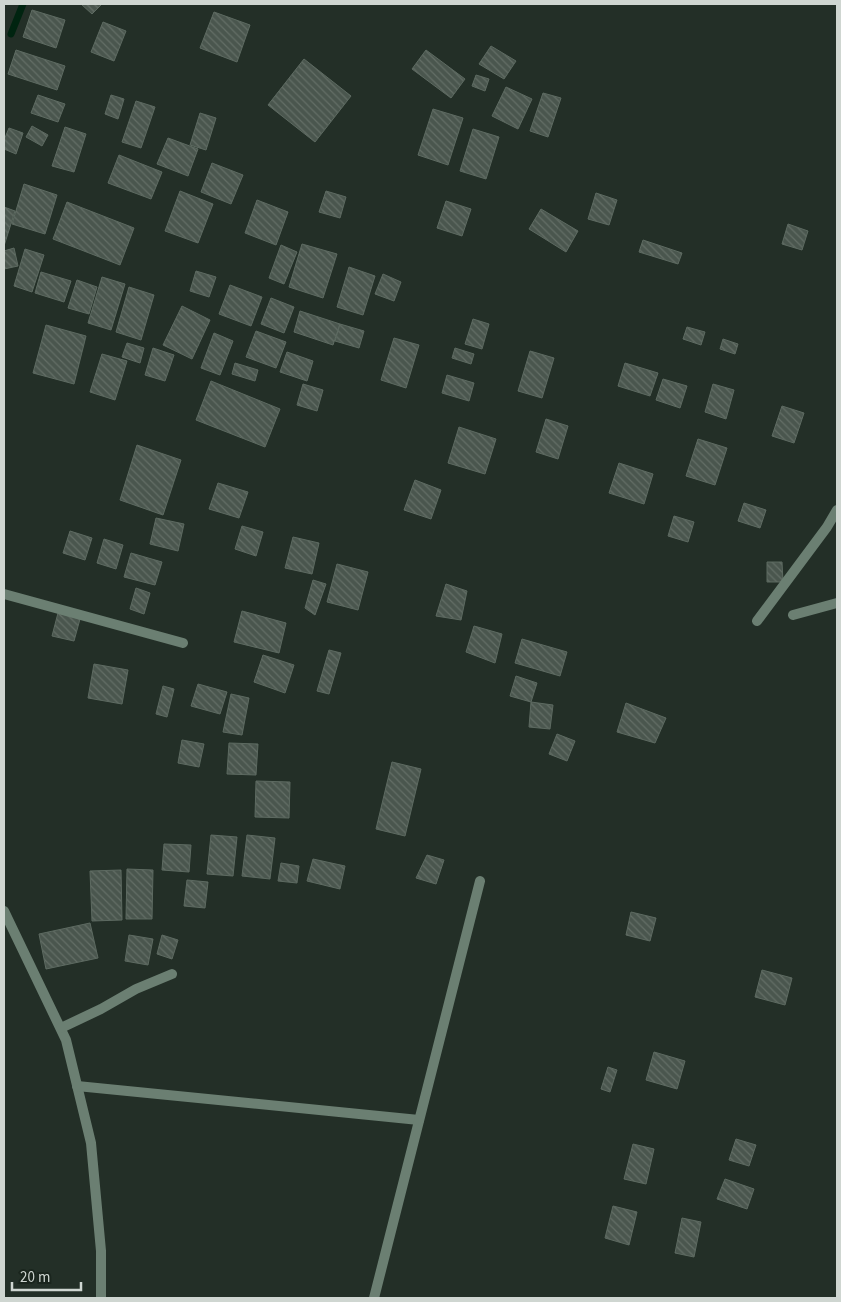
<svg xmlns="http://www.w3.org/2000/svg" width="841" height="1302" viewBox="0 0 841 1302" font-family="'Source Sans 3',sans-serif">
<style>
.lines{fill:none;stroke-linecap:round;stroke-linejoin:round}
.stream{stroke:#002410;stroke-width:7}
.building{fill:url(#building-back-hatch);stroke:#5d6a61}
.street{stroke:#6b7f72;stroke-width:10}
</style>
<defs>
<pattern id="building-back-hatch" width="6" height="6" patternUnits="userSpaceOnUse" patternTransform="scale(1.25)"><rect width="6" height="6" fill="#4a564e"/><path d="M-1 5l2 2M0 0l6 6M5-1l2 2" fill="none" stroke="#636e66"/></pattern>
</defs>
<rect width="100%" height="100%" fill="#232f27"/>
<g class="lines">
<path class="stream" d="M11 34 23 4"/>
</g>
<g class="building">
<path d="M81 4H102L92 14Z"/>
<path d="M32 10 65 20 56 48 23 37Z"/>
<path d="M214 12 250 25 237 62 200 48Z"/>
<path d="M103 22 126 31 114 61 91 52Z"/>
<path d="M491 46 516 61 504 79 479 64Z"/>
<path d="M16 50 65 66 57 90 8 74Z"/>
<path d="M426 50 465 79 451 98 412 69Z"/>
<path d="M304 59 351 96 315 142 268 105Z"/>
<path d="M476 75 489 79 485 91 472 86Z"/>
<path d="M506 87 532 99 518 129 492 116Z"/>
<path d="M543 93 561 98 548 137 530 131Z"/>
<path d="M38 95 65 104 58 122 31 113Z"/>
<path d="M111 95 124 99 118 119 105 114Z"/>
<path d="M136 101 155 107 141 148 122 142Z"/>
<path d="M433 109 463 118 448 165 418 155Z"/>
<path d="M200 113 216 118 206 150 190 145Z"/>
<path d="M32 126 48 135 42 146 26 137Z"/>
<path d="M65 127 86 134 74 172 52 166Z"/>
<path d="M9 128 23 133 16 154 4 149V140Z"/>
<path d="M473 129 499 137 486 179 460 171Z"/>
<path d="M168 138 198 149 188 176 157 164Z"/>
<path d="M119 155 162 172 151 199 108 183Z"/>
<path d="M212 163 243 175 231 204 201 192Z"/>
<path d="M24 184 57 195 45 234 12 224Z"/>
<path d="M180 191 213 204 198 243 165 231Z"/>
<path d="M326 191 346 197 340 218 319 212Z"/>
<path d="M596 193 617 200 609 225 588 219Z"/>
<path d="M257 200 288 212 276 245 245 233Z"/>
<path d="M446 201 471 209 462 236 437 228Z"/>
<path d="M67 202 134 228 120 265 53 239Z"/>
<path d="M4 207 15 211 4 246Z"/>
<path d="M541 209 578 231 566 252 529 229Z"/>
<path d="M788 224 808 231 802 250 782 244Z"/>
<path d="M643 240 682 253 678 264 639 252Z"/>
<path d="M302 244 337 254 323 298 289 287Z"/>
<path d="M281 245 297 252 284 284 269 278Z"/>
<path d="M14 248 18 266 4 269V251Z"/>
<path d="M25 249 44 255 32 292 14 286Z"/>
<path d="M349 267 375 276 363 315 337 307Z"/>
<path d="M196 271 216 277 209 297 190 291Z"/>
<path d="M41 272 71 281 64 302 35 293Z"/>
<path d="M383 274 401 282 394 301 375 294Z"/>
<path d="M102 277 125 284 111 330 88 323Z"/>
<path d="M77 280 97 287 89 314 68 308Z"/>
<path d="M230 285 262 297 251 326 219 314Z"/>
<path d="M129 287 154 295 141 340 116 332Z"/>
<path d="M271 298 294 307 284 333 261 324Z"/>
<path d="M182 306 210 320 192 359 163 345Z"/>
<path d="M300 311 340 324 333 345 294 332Z"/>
<path d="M473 319 489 324 482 349 465 344Z"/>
<path d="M340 324 364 331 359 348 335 341Z"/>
<path d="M46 325 86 336 74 384 33 373Z"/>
<path d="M687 327 705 332 701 345 683 339Z"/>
<path d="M256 331 286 342 276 368 246 357Z"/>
<path d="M214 333 233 341 220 375 201 368Z"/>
<path d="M394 338 419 345 406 388 381 380Z"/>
<path d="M723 339 738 344 735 354 720 349Z"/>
<path d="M127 343 144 348 140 363 122 357Z"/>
<path d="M153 348 174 355 165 381 145 375Z"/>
<path d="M455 348 474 354 471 364 452 358Z"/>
<path d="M530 351 554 358 542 398 518 391Z"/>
<path d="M287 352 313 361 307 381 280 372Z"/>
<path d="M102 354 127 361 115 400 90 392Z"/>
<path d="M235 363 258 370 255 381 232 374Z"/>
<path d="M625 363 658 373 650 396 618 386Z"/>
<path d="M447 375 474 383 469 401 442 393Z"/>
<path d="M663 379 687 386 680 408 656 400Z"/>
<path d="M211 381 280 409 265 447 196 420Z"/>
<path d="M303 384 323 390 317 411 297 405Z"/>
<path d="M713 384 734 390 726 419 705 412Z"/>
<path d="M782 406 804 413 794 443 772 436Z"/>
<path d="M546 419 568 426 558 459 536 452Z"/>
<path d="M459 427 496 439 485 474 448 463Z"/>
<path d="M698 439 727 448 715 485 686 476Z"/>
<path d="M137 445 181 460 163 515 120 500Z"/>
<path d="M619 463 653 474 644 504 609 493Z"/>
<path d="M415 480 441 490 431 519 404 510Z"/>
<path d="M218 483 248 492 239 518 209 509Z"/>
<path d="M744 503 766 510 760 528 738 521Z"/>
<path d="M674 516 694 522 688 542 668 536Z"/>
<path d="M156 518 184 524 178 551 150 544Z"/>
<path d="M242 526 263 532 256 556 235 549Z"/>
<path d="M70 531 92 538 85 560 63 553Z"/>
<path d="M293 537 319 543 312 574 285 568Z"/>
<path d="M104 539 123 545 116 569 97 563Z"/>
<path d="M131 553 162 562 155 585 124 577Z"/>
<path d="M767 562H782L783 582H767Z"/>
<path d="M337 564 368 572 358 610 327 602Z"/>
<path d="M313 580 326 584 315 615 305 608Z"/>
<path d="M446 584 467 591 461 620 436 616Z"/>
<path d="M136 588 150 593 144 614 130 609Z"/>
<path d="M242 611 286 623 279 653 234 642Z"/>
<path d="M58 613 80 619 74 641 52 636Z"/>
<path d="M474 626 502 634 495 663 466 652Z"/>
<path d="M522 639 567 652 560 676 515 663Z"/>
<path d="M329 650 341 653 329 694 317 691Z"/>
<path d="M263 655 294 665 285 693 254 682Z"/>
<path d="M94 664 128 670 122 704 88 698Z"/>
<path d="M516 676 537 683 531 702 510 696Z"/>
<path d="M198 684 227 692 220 714 191 706Z"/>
<path d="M163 686 174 689 167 717 156 714Z"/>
<path d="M231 694 249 698 242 735 223 732Z"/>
<path d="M531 702 553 705 550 729 529 727Z"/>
<path d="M626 703 666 718 655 743 617 732Z"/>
<path d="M557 734 575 741 567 761 549 754Z"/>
<path d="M182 740 204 744 199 767 178 763Z"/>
<path d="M229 743 258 744 256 775 227 774Z"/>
<path d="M392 762 421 769 405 836 376 829Z"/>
<path d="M256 781 290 782 289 818 255 817Z"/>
<path d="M211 835 237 837 233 876 207 874Z"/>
<path d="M247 835 275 838 270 879 242 876Z"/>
<path d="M164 844 191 845 189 872 162 870Z"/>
<path d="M427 855 444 860 436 884 416 878Z"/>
<path d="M313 859 345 866 340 889 307 881Z"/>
<path d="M281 863 299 866 297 883 278 881Z"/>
<path d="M127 869 153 870 152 919H126Z"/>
<path d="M121 870 122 920 92 921 90 871Z"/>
<path d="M187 880 208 882 205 908 184 906Z"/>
<path d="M631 912 656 918 650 941 626 935Z"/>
<path d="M90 923 98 958 46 969 39 934Z"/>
<path d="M129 935 153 939 148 965 125 961Z"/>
<path d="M162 935 178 940 172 959 157 954Z"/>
<path d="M762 970 792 978 785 1005 755 997Z"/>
<path d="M654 1052 685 1061 677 1089 646 1080Z"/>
<path d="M608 1067 617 1070 610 1092 601 1089Z"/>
<path d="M736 1139 756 1145 749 1166 729 1160Z"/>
<path d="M633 1144 654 1149 646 1184 624 1179Z"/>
<path d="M725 1179 754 1189 747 1209 717 1199Z"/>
<path d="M613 1206 637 1212 629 1245 605 1238Z"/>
<path d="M682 1218 701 1222 694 1257 675 1253Z"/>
</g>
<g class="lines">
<g class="street">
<path d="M4 594 183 643"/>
<path d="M793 615 837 603"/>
<path d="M757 621 827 527 837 510"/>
<path d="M4 911 66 1040 91 1143 101 1251V1298"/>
<path d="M61 1028 101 1009 136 989 172 974"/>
<path d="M77 1086 419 1120"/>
<path d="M374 1298 480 881"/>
</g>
</g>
<rect width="841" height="1302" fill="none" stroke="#cfd6d1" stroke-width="10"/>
<path d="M12 1282v8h69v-8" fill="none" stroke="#cfd6d1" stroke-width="2.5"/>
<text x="20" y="1282" font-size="15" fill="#cfd6d1" stroke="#1a251d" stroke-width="4" paint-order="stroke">20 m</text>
</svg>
